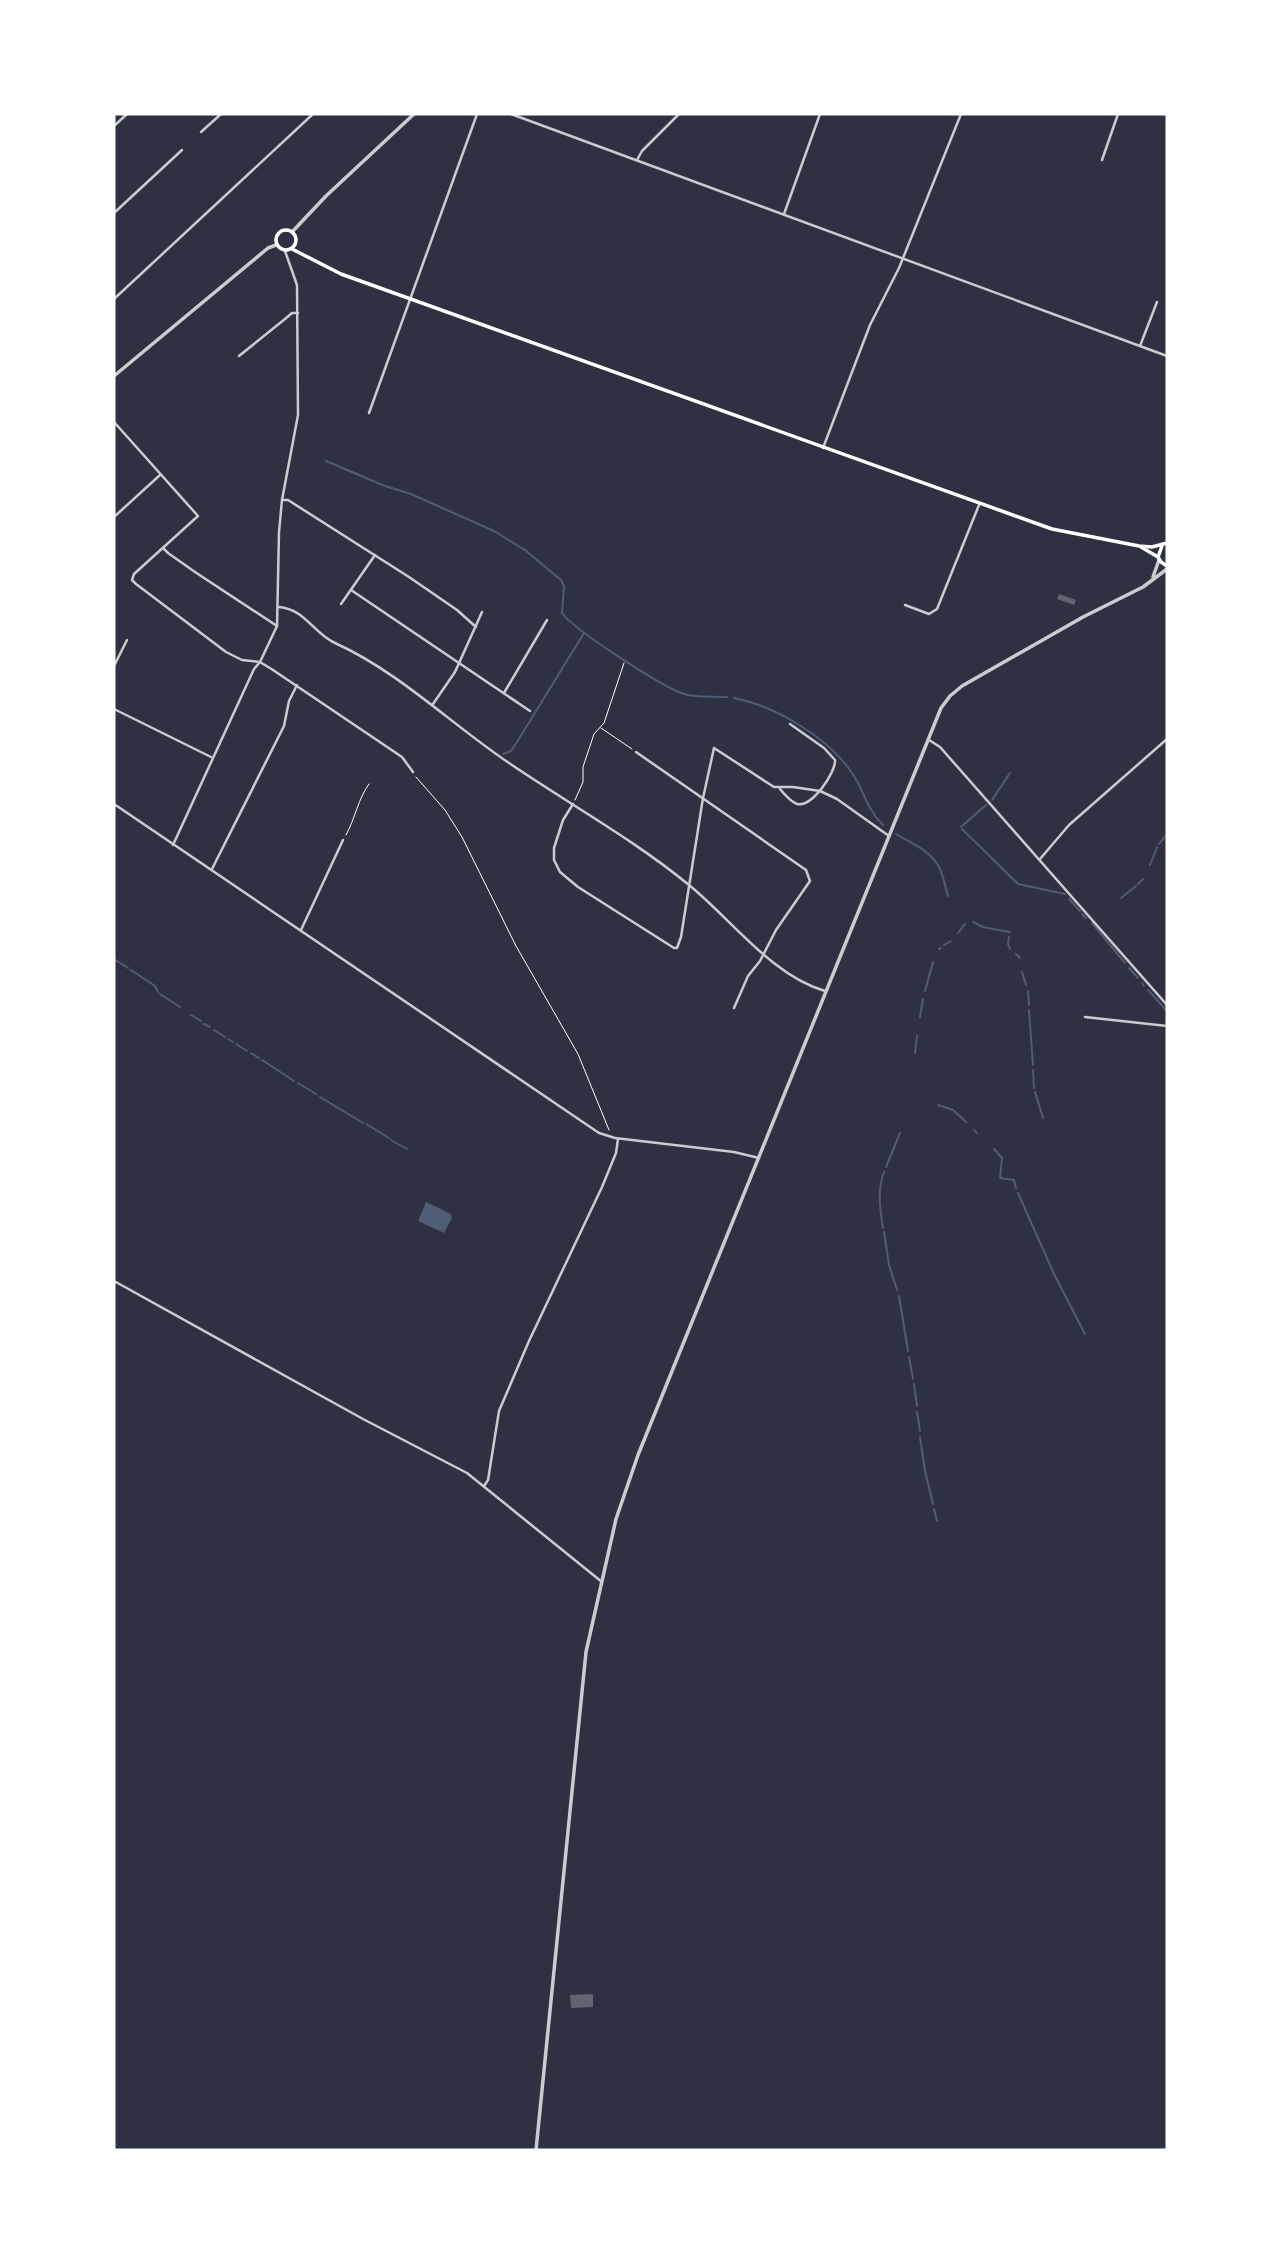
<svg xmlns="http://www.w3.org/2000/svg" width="1281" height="2264" viewBox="0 0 1281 2264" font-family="Raleway,sans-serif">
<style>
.water{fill:#4f5d75}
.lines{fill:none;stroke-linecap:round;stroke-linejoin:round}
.stream{stroke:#4f5d75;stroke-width:2}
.building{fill:#626471}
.path{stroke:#fff;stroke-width:1}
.minor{stroke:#caccd0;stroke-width:2.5}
.tertiary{stroke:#caccd0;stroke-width:3.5}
.secondary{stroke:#fff;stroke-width:3.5}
</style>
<rect width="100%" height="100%" fill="#2d3142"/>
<path class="water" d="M426 1202 451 1214 452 1218 444 1233 418 1221Z"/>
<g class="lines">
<g class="stream">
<path d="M326 461 385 486 411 494 494 531 525 550 561 580 564 586 562 613C574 630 664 688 684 694 697 698 713 696 727 697"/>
<path d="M734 698C775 706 828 737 852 773 864 790 867 810 883 825"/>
<path d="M503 754 511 751 517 742 584 633"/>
<path d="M992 800 1010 773"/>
<path d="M961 827 986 805"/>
<path d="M962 829 1018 884 1065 894"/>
<path d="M896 834C911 843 932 851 940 869 944 878 945 887 948 896"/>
<path d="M1159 844 1167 834"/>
<path d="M1150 865 1157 847"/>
<path d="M1138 884 1143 879"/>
<path d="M1121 898 1136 886"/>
<path d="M1069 899 1080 911"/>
<path d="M1082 914 1086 918"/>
<path d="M973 922 983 927 1010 932"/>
<path d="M1092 923 1125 963"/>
<path d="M958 933 965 924"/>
<path d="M1009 937 1008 944 1010 949"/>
<path d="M944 945 951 941"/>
<path d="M939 949 941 948"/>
<path d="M1016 954 1020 958"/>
<path d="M114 959 128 968"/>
<path d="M1129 968 1138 978"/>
<path d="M131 970 155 986 158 992"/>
<path d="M1022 972 1026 985"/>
<path d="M1142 983 1144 986"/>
<path d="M1148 990 1167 1011"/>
<path d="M925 991 933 962"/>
<path d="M1028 991 1029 1005"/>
<path d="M160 994 180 1007"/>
<path d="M1029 1010 1033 1065"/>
<path d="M191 1015 201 1021"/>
<path d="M920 1017 923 999"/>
<path d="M204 1024 210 1027"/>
<path d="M214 1030 225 1037"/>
<path d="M228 1039 233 1042"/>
<path d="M236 1044 247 1051"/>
<path d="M251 1053 259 1058"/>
<path d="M915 1053 917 1036"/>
<path d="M262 1060 294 1081"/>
<path d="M1033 1070 1034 1088"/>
<path d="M298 1083 316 1094"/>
<path d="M1035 1092 1043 1118"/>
<path d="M320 1097 363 1123"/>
<path d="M938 1105 953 1110 966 1122"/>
<path d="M366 1124 389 1138"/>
<path d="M974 1130 977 1133"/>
<path d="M391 1140 407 1149"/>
<path d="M994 1149 1002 1158 1000 1178 1014 1180 1016 1188"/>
<path d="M886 1167 900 1133"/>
<path d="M1018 1193 1054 1274 1085 1334"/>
<path d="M883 1228C880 1208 877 1191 884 1172"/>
<path d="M884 1232 889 1265 897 1290"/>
<path d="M899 1296 908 1351"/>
<path d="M909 1357 913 1379"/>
<path d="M914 1384 917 1406"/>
<path d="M917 1412 920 1431"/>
<path d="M920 1437 925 1471 933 1504"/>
<path d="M934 1509 937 1521"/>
</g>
</g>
<g class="building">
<path d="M1059 594 1076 600 1074 605 1057 599Z"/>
<path d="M593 1994V2007L571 2008 570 1995Z"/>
</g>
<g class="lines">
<g class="path">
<path d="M601 728 632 749"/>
<path d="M416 777 445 810 462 837 516 946 578 1054 609 1130"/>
<path d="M575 800 583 782V767L594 734 604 723 624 663"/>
<path d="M346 835C355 819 358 799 369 784"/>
</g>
<g class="minor">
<path d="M511 114 1167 356"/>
<path d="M114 126 127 114"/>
<path d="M201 132 221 114"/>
<path d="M637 160 642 151 679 114"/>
<path d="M1102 160 1118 114"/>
<path d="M114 213 182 150"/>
<path d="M784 214 820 114"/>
<path d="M114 299 313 114"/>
<path d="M1140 346 1157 302"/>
<path d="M239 356 285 319 292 313H298"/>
<path d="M369 413 477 114"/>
<path d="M114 422 198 516 134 574 132 580 136 584 226 652 242 660 260 662 273 670 402 757 413 772"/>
<path d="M823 448 870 325 899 268 961 114"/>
<path d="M282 500H288L409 577 457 610 476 627"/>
<path d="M114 517 160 475"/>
<path d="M163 548 168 553 195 572 277 626"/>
<path d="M351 590 530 711"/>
<path d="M341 604 375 555"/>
<path d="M905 605 929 614 937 609 979 505"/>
<path d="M279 607C305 609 314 634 335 643 399 672 451 724 509 763 569 804 633 839 689 885 731 919 772 976 825 991"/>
<path d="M114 666 127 640"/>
<path d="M504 693 547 620"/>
<path d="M433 704 455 672 482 612"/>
<path d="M114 709 211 757"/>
<path d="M929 740 940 747 1167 1005"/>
<path d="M636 752 806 870 810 881 776 930 760 961 748 976 734 1008"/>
<path d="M780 789C784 794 790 801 797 804 812 808 836 772 835 760L824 748 790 724"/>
<path d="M114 804 599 1133 615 1138 734 1152 759 1158"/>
<path d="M573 804 563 820 554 848V860L560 872 578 887 674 948H677L681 937 703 798 714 748 774 787H793L820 791 837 799 889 836"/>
<path d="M173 845 254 669 260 662 277 626 279 532 282 500 298 415 297 285 285 251"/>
<path d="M1040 859 1069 825 1167 739"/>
<path d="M212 869 284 726 289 701 297 685"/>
<path d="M301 930 343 840"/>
<path d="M1085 1017 1167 1026"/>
<path d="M114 1281 363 1419 467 1473 602 1582"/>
<path d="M484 1486 488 1480 499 1411 529 1341 602 1187 616 1153 618 1139"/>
</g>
<g class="tertiary">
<path d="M292 232 326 196 414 114"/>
<path d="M114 376 268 248 276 245"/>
<path d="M1153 577 1159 560"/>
<path d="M536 2150 586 1652 616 1519 638 1455 941 708 950 696 962 686 1083 617 1143 587 1167 569"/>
</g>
<g class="secondary">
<circle cx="286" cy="240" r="10"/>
<path d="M292 249 341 274 1052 529 1139 546 1152 547 1167 543"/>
<path d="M1162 546 1158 557 1161 562 1167 566"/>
<path d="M1141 547 1158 557"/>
</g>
</g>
<rect width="1281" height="2264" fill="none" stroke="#ffffff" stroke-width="231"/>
</svg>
